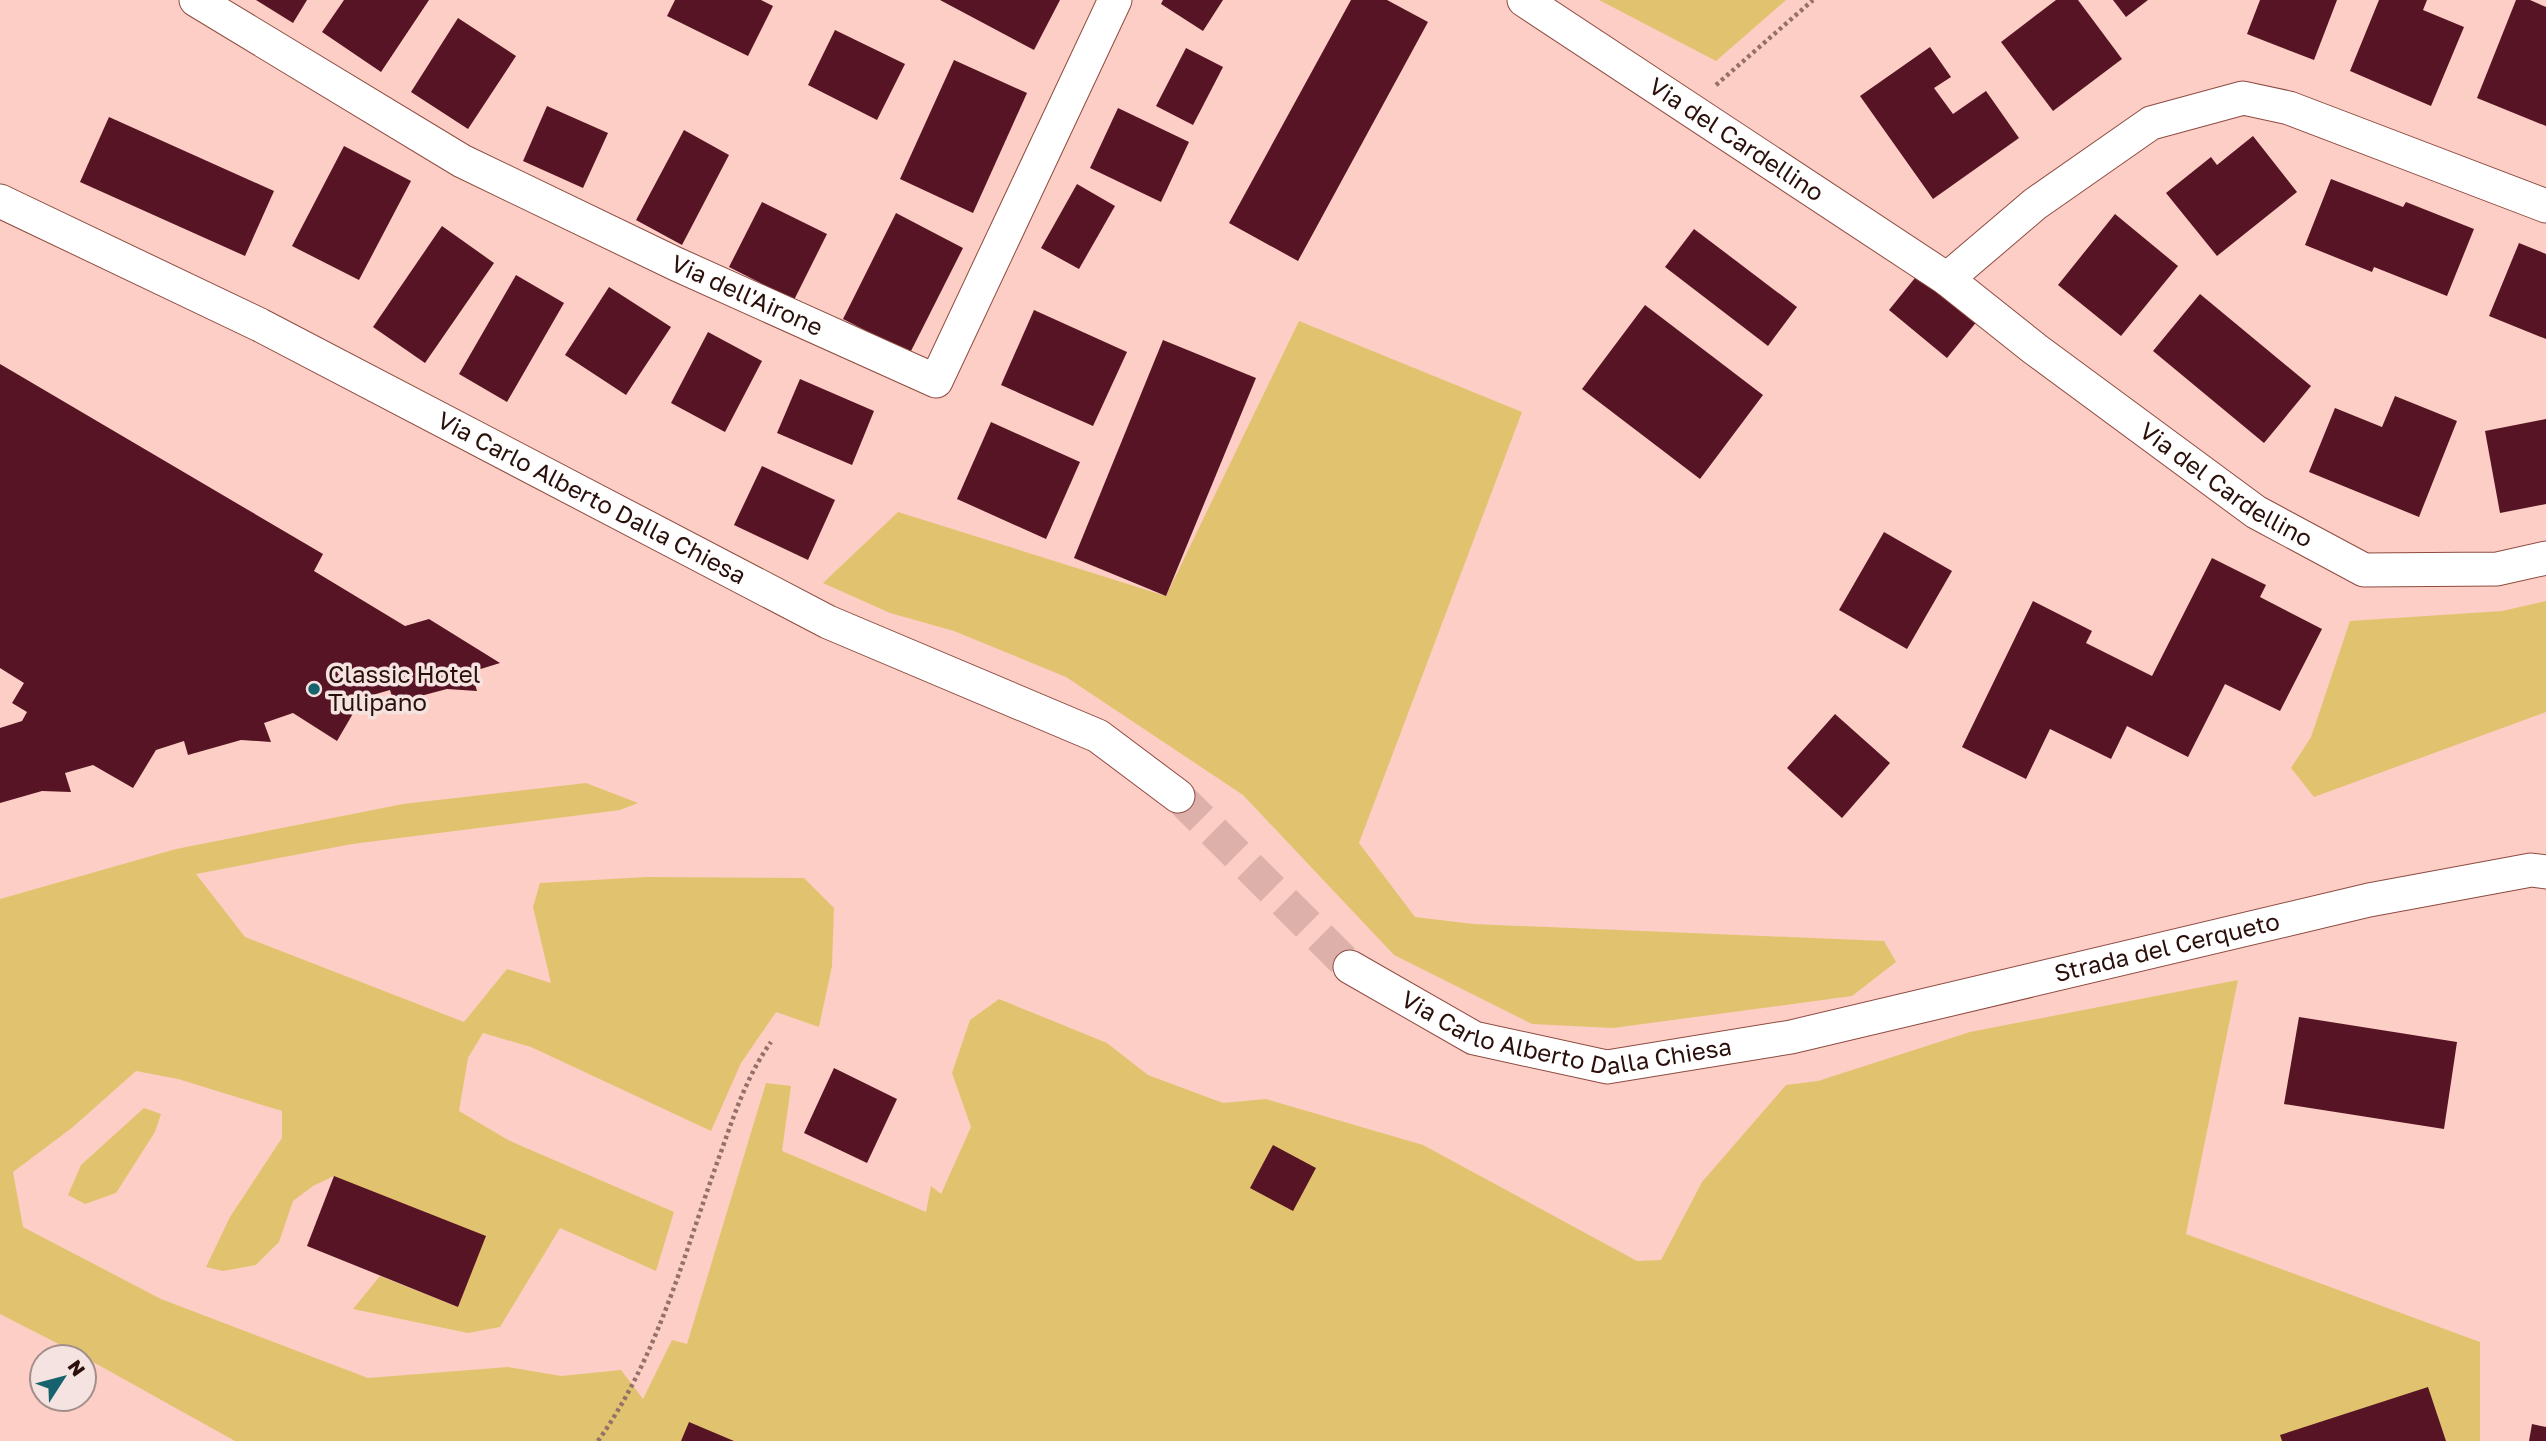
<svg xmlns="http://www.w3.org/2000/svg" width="2546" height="1441" viewBox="0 0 2546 1441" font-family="'Golos Text',sans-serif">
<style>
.green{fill:#e1c36f}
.building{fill:#571425}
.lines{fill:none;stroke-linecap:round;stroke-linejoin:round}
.minor-tunnel{stroke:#ddb1a9;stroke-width:33;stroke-dasharray:33 17;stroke-linecap:butt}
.minor-casing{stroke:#8e4b40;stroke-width:35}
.path{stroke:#957069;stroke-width:4.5;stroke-dasharray:3.5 3.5;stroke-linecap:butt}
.minor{stroke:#fff;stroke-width:33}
.poi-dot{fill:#16626e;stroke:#f4e3e0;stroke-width:2.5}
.labels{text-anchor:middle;stroke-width:7;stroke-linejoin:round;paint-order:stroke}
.street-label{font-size:24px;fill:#2a0f0b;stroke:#f4e3e0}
.poi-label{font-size:24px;fill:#2a0f0b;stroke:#f4e3e0;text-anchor:start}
</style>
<rect width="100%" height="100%" fill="#fdcec5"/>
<g class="green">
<path d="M1599 0H1786L1716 61Z"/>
<path d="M1299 321 1522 412 1359 843 1415 917 1473 924 1884 941 1896 962 1852 996 1613 1028 1532 1024 1394 955 1243 795 1066 677 954 631 890 613 823 583 898 512 1166 596Z"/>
<path d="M2546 601V712L2314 797 2291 768 2311 737 2350 621 2502 611Z"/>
<path d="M586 783 638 803 620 810 352 844 196 874 245 937 464 1022 507 969 551 983 533 907 540 883 647 877 804 878 834 908 832 966 819 1027 776 1012 741 1063 711 1131 531 1047 483 1033 468 1058 459 1111 510 1141 674 1212 656 1271 560 1228 500 1327 468 1333 353 1309 380 1276 458 1307 334 1176 313 1186 293 1201 279 1242 256 1265 223 1271 206 1267 230 1217 282 1138V1111L178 1079 136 1071 73 1127 13 1172 23 1227 161 1299 368 1378 508 1367 561 1376 621 1370 643 1399 672 1340 687 1344 766 1083 791 1086 782 1151 926 1212 931 1186 941 1194 971 1127 952 1073 970 1020 999 999 1107 1043 1148 1075 1223 1103 1266 1099 1423 1145 1637 1261 1661 1260 1702 1182 1786 1085 1818 1081 1970 1032 2238 980 2186 1234 2480 1342V1441H235L84 1357 0 1314V899L176 849 403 804Z"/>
<path d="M144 1108 161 1114 155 1132 116 1193 85 1204 68 1195 81 1165Z"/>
</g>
<g class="building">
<path d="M256 0H307L293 23Z"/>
<path d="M344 0H429L381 72 322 32Z"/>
<path d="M675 0H761L773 6 748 56 667 16Z"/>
<path d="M940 0H1060L1034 50Z"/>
<path d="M1163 0H1223L1203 31 1161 4Z"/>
<path d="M1351 0H1387L1428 22 1298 261 1229 223Z"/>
<path d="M2056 0H2078L2122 59 2053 111 2001 42Z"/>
<path d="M2113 0H2148L2126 17Z"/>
<path d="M2260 0H2337L2314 60 2247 34Z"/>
<path d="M2379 0H2427L2423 10 2464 27 2431 106 2350 71Z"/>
<path d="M2516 0H2530L2546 7V126L2477 98Z"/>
<path d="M458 18 516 56 468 129 411 92Z"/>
<path d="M835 30 905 64 877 120 808 85Z"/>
<path d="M1930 47 1951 77 1934 88 1953 114 1986 91 2019 138 1933 199 1860 96Z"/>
<path d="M1186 48 1223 67 1193 125 1156 106Z"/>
<path d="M954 60 1027 93 973 213 900 179Z"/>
<path d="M547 106 608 133 583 188 523 161Z"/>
<path d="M1118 108 1189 142 1161 202 1090 168Z"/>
<path d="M109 117 274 191 245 256 80 182Z"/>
<path d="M684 130 729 155 682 245 636 220Z"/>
<path d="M2253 136 2297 192 2217 256 2166 193 2211 157 2217 165Z"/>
<path d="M344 146 411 181 359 280 292 246Z"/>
<path d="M2331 179 2403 207 2406 202 2474 229 2447 296 2374 267 2372 272 2305 245Z"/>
<path d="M1077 184 1115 206 1079 269 1041 248Z"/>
<path d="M762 202 827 234 794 300 729 267Z"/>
<path d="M896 213 963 248 910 353 843 319Z"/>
<path d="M2115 214 2178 266 2121 336 2058 285Z"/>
<path d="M442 226 494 263 425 363 373 327Z"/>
<path d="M1694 229 1797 307 1768 346 1665 267Z"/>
<path d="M2519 243 2546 254V339L2489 316Z"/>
<path d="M1919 273 1978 320 1947 358 1889 310Z"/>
<path d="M516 275 564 303 507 402 459 374Z"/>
<path d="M609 287 671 327 626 395 565 355Z"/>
<path d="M2200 294 2311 386 2264 443 2153 351Z"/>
<path d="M1645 305 1763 395 1700 479 1582 389Z"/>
<path d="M1034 310 1127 352 1093 426 1001 385Z"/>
<path d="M708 332 762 361 725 432 671 403Z"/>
<path d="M1163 340 1256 378 1166 596 1074 558Z"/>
<path d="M0 364 323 554 314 571 405 626 429 619 500 663 471 672 477 691 447 689 394 703 390 690 362 698 337 741 293 713 264 723 271 742 241 740 188 755 184 741 156 750 133 788 93 765 65 773 71 792 42 791 0 803V728L22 721 27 712 12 703 24 683 0 668Z"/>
<path d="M800 379 874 411 852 465 777 433Z"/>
<path d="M2395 396 2457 421 2419 517 2309 472 2335 408 2382 427Z"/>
<path d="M2546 419V504L2500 513 2485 431Z"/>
<path d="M991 422 1080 462 1046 539 957 499Z"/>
<path d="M762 466 835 500 808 560 734 525Z"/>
<path d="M1884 532 1952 571 1907 649 1839 610Z"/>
<path d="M2212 558 2266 585 2260 597 2322 629 2280 711 2225 684 2188 757 2127 726 2111 759 2050 729 2026 779 1962 747 2033 601 2092 631 2086 643 2152 676Z"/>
<path d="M1835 714 1890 763 1842 818 1787 768Z"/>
<path d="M2299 1017 2457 1042 2444 1129 2284 1104Z"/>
<path d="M834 1068 897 1099 867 1163 804 1133Z"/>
<path d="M1273 1145 1316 1168 1293 1211 1250 1188Z"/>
<path d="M334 1176 486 1236 458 1307 307 1246Z"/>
<path d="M2428 1387 2446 1441H2282L2280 1435Z"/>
<path d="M689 1422 734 1441H681Z"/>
<path d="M2532 1424 2546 1427V1441H2529Z"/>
</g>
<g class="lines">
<path class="minor-tunnel" d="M1178 796 1350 967"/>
<defs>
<g id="minor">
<path id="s1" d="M196 0 462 161 676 264 936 381 1115 0"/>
<path id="s2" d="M1524 0 1947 279 2035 349 2256 512 2364 570 2497 569 2546 558"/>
<path id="s3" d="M0 201 260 325 828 622 1098 736 1178 796"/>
<path d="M1947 279 2035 204 2151 123 2243 98 2289 108 2546 206"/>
<path id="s4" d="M1350 967 1474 1038 1607 1067 1791 1037 2369 900 2531 870 2546 872"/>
</g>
</defs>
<use href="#minor" class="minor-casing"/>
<g class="path">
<path d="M1716 85 1813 0"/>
<path d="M598 1441C657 1358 683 1258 717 1163 732 1122 745 1078 771 1042"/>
</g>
<use href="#minor" class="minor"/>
</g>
<circle class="poi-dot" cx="314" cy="689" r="7"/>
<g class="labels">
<g class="street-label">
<text dy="8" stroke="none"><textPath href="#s2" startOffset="254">Via del Cardellino</textPath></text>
<text dy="8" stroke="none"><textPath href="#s1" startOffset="626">Via dell'Airone</textPath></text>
<text dy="8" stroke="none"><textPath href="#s2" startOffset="854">Via del Cardellino</textPath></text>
<text dy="8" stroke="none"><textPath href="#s3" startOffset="662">Via Carlo Alberto Dalla Chiesa</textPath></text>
<text dy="8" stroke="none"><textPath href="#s4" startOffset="852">Strada del Cerqueto</textPath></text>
<text dy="8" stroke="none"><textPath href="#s4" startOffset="233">Via Carlo Alberto Dalla Chiesa</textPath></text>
</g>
<g class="poi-label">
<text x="328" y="683">Classic Hotel<tspan x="328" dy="28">Tulipano</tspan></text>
</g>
</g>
<g transform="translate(63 1378) rotate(54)"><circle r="33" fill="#f4e3e0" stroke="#a38e8b" stroke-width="2"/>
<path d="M0-5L12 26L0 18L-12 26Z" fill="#16626e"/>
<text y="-10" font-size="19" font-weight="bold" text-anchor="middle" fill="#2a0f0b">N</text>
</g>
</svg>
